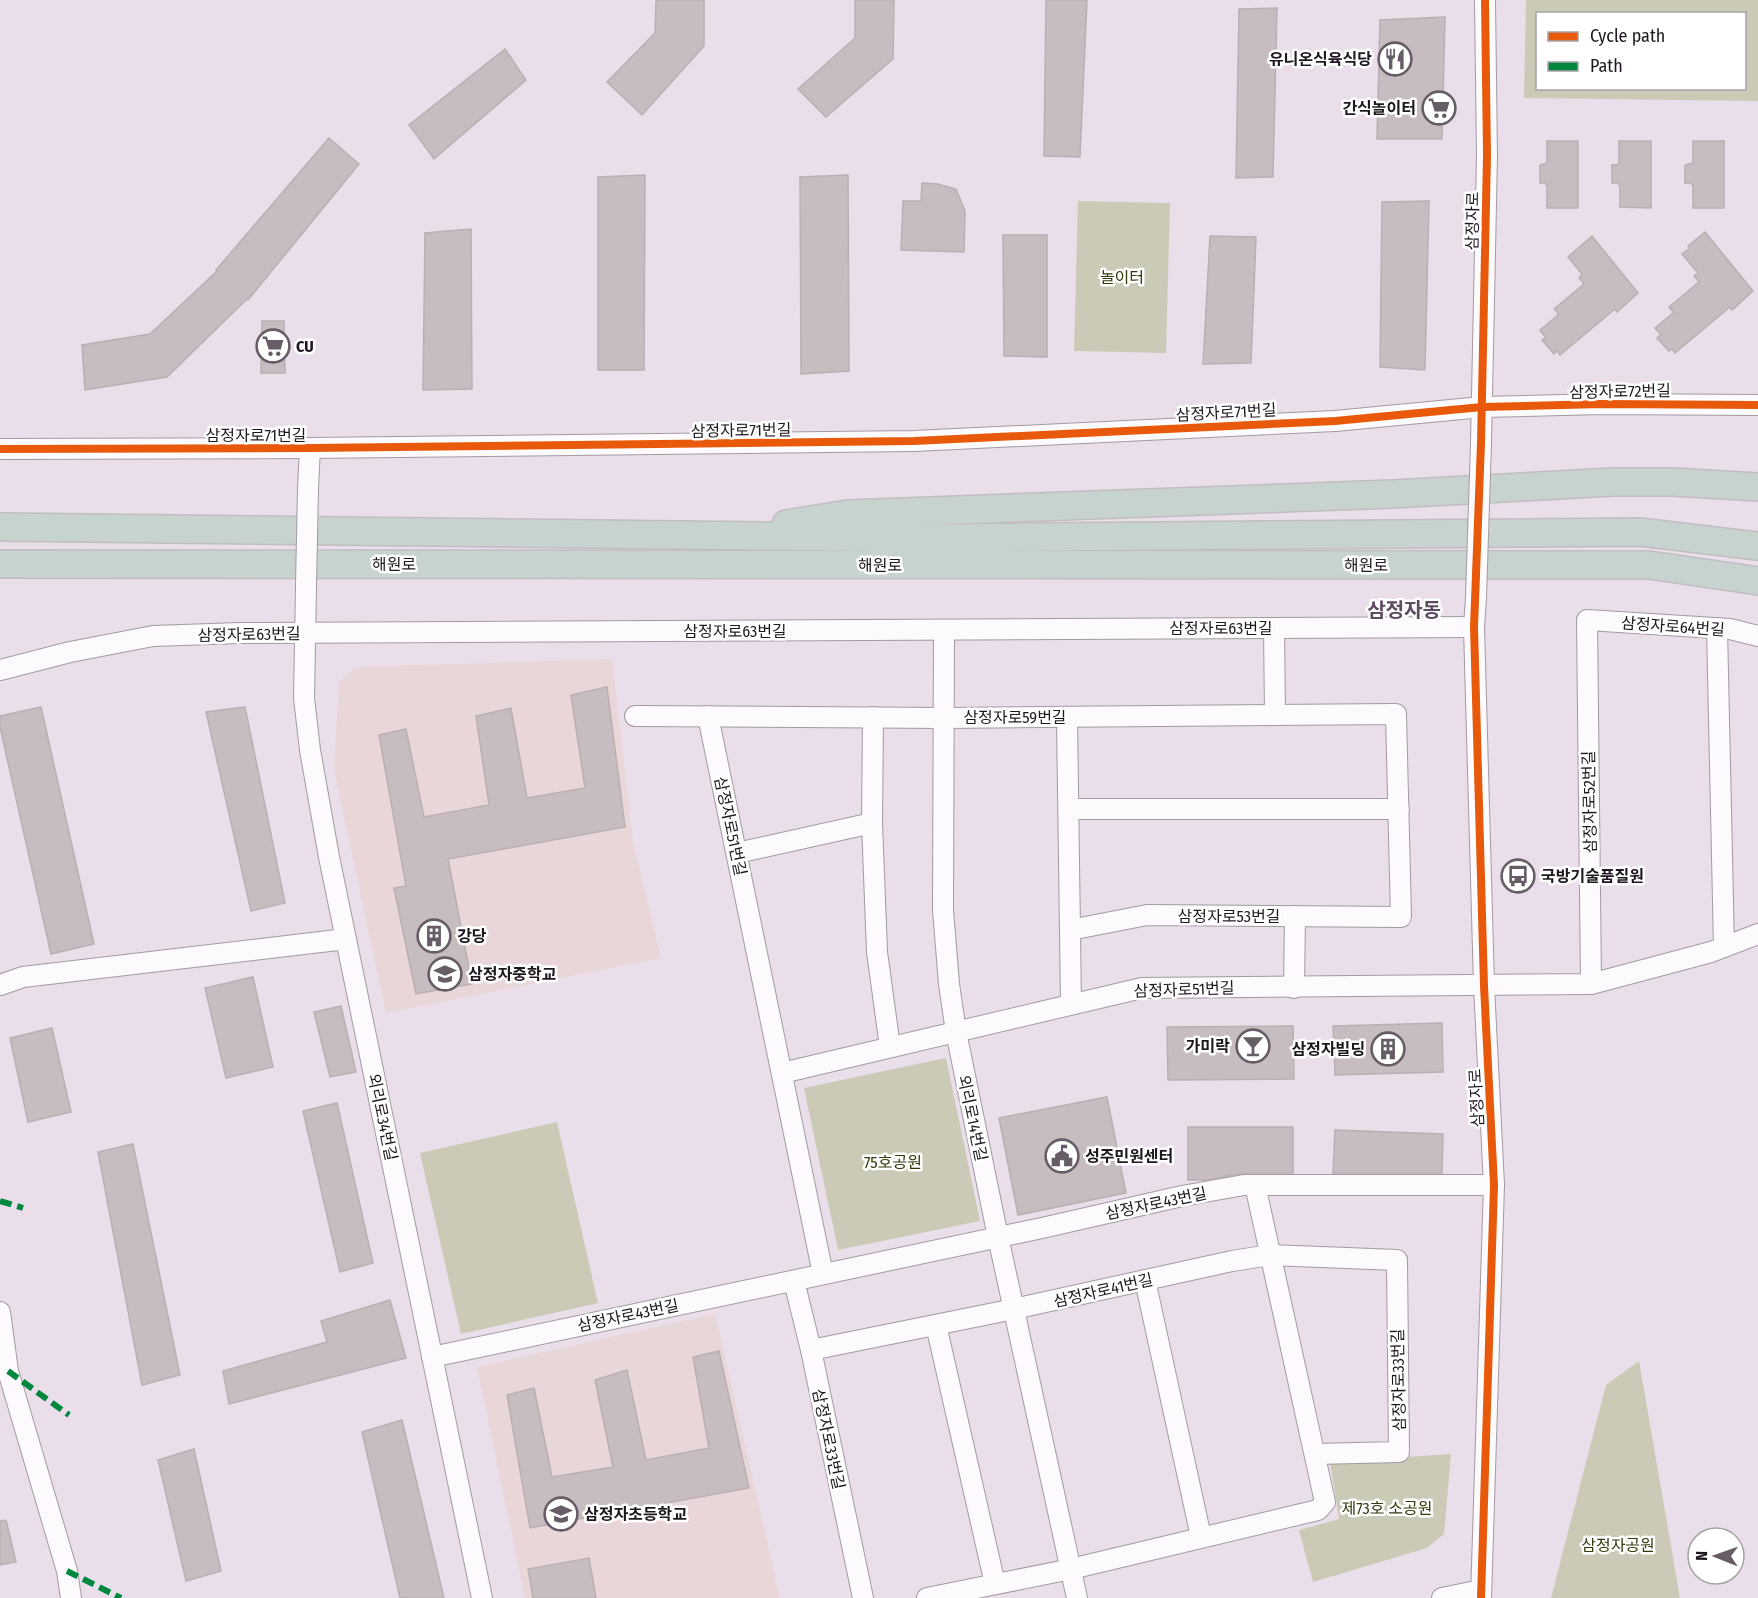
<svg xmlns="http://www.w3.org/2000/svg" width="1758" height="1598" viewBox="0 0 1758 1598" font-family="'Fira Sans Condensed','Noto Sans KR',sans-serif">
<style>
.education{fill:#e9d6d8}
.green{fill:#cbcab6;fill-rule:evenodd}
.building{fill:#c7bcc0;stroke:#baafb3;stroke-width:1.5}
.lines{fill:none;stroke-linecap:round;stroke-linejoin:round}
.minor-casing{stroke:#a39aa4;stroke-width:22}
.highway-casing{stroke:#c2bcc3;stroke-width:30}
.minor{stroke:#fcfafc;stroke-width:20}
.highway{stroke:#c7d3ce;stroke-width:27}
.minor-bridge-casing{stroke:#a39aa4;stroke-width:22;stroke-linecap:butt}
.minor-bridge{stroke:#fcfafc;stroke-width:20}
.quiet{stroke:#00873e;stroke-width:6;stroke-dasharray:12 6;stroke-linecap:butt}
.cycleway-casing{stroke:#fff;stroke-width:11}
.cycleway{stroke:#e8590c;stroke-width:8}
.labels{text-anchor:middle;stroke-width:5;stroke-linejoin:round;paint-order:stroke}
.poi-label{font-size:16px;font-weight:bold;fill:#1f1720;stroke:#fff;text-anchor:start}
.street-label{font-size:16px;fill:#1f1720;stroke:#fff}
.park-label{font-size:16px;fill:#353a0a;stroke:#fff}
.quarter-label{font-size:20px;font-weight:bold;fill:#5d4b60;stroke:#fff}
</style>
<rect width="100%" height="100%" fill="#e9deea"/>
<g class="education">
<path d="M612 659 633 842 661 958 386 1013 334 770 339 682 356 667Z"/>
<path d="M715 1314 780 1598H525L477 1367Z"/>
</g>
<g class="green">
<path d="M1526 0H1758V101L1524 98ZM1538 14H1744V88H1538Z"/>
<path d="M1078 201 1170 203 1166 353 1074 351Z"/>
<path d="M946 1058 980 1221 838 1250 804 1088Z"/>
<path d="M557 1122 598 1303 461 1334 420 1153Z"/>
<path d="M1639 1361 1680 1598H1551L1606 1385Z"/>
<path d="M1451 1454 1444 1534 1427 1548 1313 1582 1299 1530 1339 1519 1330 1462Z"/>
</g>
<g class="building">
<path d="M656 0H704V46L642 115 607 82 655 33Z"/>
<path d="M855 0H894L893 59 826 117 798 89 855 38Z"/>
<path d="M1046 0H1087L1080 157 1044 156Z"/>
<path d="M1277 8 1273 177 1236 178 1239 9Z"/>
<path d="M1445 17 1442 139H1377L1380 20Z"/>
<path d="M505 49 526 80 434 159 409 125Z"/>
<path d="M329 138 359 164 248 300 247 299 167 377 85 390 82 345 150 334 217 271 216 270Z"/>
<path d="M1547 141H1578V208H1547V186L1545 183H1540V165L1547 163Z"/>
<path d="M1619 141H1651V208L1620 207V186L1618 183H1612V165H1617L1619 163Z"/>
<path d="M1693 141H1724V208H1693V186L1691 183H1685V165L1693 163Z"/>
<path d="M645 175 644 370H598V177Z"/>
<path d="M848 175 849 371 801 374 800 177Z"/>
<path d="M922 183 938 184 956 189 965 211 964 252 901 250 903 201H921Z"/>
<path d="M1429 201 1425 370 1380 367 1382 202Z"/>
<path d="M471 229 472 389 423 390 425 233Z"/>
<path d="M1705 232 1753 291 1732 310 1730 307 1675 353 1672 349 1669 351 1657 338 1661 335 1655 328 1672 314 1673 312 1669 307 1699 282 1694 276 1698 273 1682 254 1690 248 1688 246Z"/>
<path d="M1003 235H1047V357L1004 356Z"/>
<path d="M1210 236 1256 237 1251 363 1203 364Z"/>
<path d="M1592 236 1638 293 1617 312 1615 309 1560 355 1557 351 1554 354 1542 340 1546 338 1540 330 1557 316 1558 313 1554 309 1584 284 1579 278 1582 274 1568 257Z"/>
<path d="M262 321H284L285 373H261Z"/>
<path d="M607 687 625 827 448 859 472 984 416 994 394 888 406 886 379 735 406 729 424 817 489 805 476 716 511 708 527 798 585 788 571 695Z"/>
<path d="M41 707 94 944 51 954 0 727V716Z"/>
<path d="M245 707 285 903 251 911 206 712Z"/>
<path d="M253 977 273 1067 226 1078 205 988Z"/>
<path d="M341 1006 356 1072 330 1077 314 1012Z"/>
<path d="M1442 1023 1443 1072 1335 1075 1333 1026Z"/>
<path d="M1293 1026 1294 1079 1168 1080 1167 1027Z"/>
<path d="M52 1028 71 1112 28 1122 10 1038Z"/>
<path d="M1107 1097 1126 1193 1018 1215 999 1118Z"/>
<path d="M337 1103 373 1263 340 1272 303 1111Z"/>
<path d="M1188 1127H1293V1173H1244L1206 1180H1188Z"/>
<path d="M1335 1130 1443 1134 1442 1173H1333Z"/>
<path d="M133 1144 180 1375 142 1385 98 1152Z"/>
<path d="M390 1300 406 1358 229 1404 223 1371 327 1342 321 1321Z"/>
<path d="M719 1351 749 1488 530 1528 507 1395 534 1388 552 1477 613 1467 595 1380 627 1370 646 1460 709 1448 693 1357Z"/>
<path d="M402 1420 444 1598H400L362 1432Z"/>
<path d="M194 1449 221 1571 186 1581 158 1460Z"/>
<path d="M6 1520 16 1562 0 1565V1521Z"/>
<path d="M589 1558 596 1598H533L528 1569Z"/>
</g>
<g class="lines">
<defs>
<g id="minor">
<path d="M1481 443 1487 156 1485 0"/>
<path d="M0 449 310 448 914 441 1335 421 1482 407 1601 404 1758 405"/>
<path d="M308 489 310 448"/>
<path d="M306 586 304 698 310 750 329 857 482 1598"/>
<path d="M1476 597 1474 627 1484 986 1494 1185 1481 1598"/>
<path d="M1274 628 1275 715"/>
<path d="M1717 628 1724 947"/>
<path d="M944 630 943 910 949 984 956 1032 998 1237 1077 1598"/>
<path d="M0 670 70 652 153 636 240 633 1474 627"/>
<path d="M635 716 944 718 1396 714 1401 917 1147 915 1070 930"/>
<path d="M708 716 823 1274"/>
<path d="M873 717 872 823 877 952 890 1047"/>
<path d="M1067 717 1071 1004"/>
<path d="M1069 809H1399"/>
<path d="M737 853 872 823"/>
<path d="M1591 984 1587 620 1730 629 1758 636"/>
<path d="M0 985 23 977 346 939"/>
<path d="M1294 988 1295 916"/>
<path d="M782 1073 1142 988 1591 984 1711 952 1758 934"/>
<path d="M1145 1280 1201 1537"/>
<path d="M794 1281 811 1350 863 1598"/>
<path d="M0 1312 8 1371 67 1571 71 1598"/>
<path d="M936 1325 995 1584"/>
<path d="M811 1350 1014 1309 1232 1261 1270 1255 1397 1260 1399 1452 1315 1454"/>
<path d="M432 1357 1042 1228 1182 1196 1244 1185H1494"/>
<path d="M927 1598 1071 1569 1318 1510 1325 1502 1255 1185"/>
<path d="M1442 1598 1481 1590"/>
</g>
<g id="highway">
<path d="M786 524 848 514 1393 494 1613 482H1673L1758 487"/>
<path d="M0 527 928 538 1640 532 1758 546"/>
<path d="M0 564 1649 565 1758 581"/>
</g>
</defs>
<use href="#minor" class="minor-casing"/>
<use href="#highway" class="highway-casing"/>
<use href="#minor" class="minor"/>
<use href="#highway" class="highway"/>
<defs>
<g id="minor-bridge">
<path d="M306 586 308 489"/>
<path d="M1476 597 1481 443"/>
</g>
</defs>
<use href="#minor-bridge" class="minor-bridge-casing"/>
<use href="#minor-bridge" class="minor-bridge"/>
<g class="quiet">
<path d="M0 1201 23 1208"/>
<path d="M8 1371 69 1415"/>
<path d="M67 1571 121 1598"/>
</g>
<defs>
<g id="cycleway">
<path d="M0 449 310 448 914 441 1335 421 1482 407 1601 404 1758 405"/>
<path d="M1481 1598 1494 1185 1484 986 1474 627 1481 443 1487 156 1485 0"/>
</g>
</defs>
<use href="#cycleway" class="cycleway-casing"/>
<use href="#cycleway" class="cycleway"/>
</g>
<defs>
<symbol id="restaurant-ring" viewBox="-11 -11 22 22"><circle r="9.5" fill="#fff" stroke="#665d67" stroke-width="1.5"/><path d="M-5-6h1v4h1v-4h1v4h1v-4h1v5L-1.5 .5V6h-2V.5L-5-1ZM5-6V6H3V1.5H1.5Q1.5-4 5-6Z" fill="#665d67"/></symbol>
<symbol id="supermarket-ring" viewBox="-11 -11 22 22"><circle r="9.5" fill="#fff" stroke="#665d67" stroke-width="1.5"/><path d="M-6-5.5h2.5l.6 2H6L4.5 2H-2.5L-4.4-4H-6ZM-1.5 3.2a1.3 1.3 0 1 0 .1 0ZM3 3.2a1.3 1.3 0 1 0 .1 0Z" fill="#665d67"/></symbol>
<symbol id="bus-ring" viewBox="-11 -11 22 22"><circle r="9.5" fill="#fff" stroke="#665d67" stroke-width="1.5"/><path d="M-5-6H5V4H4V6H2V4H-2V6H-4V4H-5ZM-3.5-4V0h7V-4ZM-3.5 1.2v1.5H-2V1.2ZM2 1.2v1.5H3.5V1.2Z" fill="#665d67"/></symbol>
<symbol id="building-ring" viewBox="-11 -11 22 22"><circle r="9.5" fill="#fff" stroke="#665d67" stroke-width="1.5"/><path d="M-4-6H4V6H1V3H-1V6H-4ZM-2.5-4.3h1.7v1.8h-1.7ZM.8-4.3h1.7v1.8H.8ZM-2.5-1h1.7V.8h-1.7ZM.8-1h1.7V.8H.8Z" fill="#665d67"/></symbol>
<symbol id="school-ring" viewBox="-11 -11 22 22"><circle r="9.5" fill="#fff" stroke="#665d67" stroke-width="1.5"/><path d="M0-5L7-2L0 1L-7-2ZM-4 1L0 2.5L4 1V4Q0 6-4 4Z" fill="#665d67"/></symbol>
<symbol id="bar-ring" viewBox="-11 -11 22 22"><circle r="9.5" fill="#fff" stroke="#665d67" stroke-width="1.5"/><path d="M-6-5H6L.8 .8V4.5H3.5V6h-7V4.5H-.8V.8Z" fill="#665d67"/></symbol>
<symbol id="civic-ring" viewBox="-11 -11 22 22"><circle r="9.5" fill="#fff" stroke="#665d67" stroke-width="1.5"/><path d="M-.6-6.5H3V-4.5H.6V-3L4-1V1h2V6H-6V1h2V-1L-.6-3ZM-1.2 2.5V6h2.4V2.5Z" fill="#665d67"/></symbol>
</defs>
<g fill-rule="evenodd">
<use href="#restaurant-ring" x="1376" y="40" width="38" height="38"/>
<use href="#supermarket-ring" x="1420" y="89" width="38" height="38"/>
<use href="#supermarket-ring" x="254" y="327" width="38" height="38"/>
<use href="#bus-ring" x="1499" y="857" width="38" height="38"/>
<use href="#building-ring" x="415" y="917" width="38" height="38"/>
<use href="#school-ring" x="426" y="955" width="38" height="38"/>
<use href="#bar-ring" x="1234" y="1027" width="38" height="38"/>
<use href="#building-ring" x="1369" y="1030" width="38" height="38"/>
<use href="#civic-ring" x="1043" y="1137" width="38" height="38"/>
<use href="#school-ring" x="542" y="1495" width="38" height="38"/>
</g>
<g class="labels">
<g class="poi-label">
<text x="1372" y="65" text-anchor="end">유니온식육식당</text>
<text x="1416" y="114" text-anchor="end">간식놀이터</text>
<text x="296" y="352">CU</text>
<text x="1541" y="882">국방기술품질원</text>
<text x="457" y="942">강당</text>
<text x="468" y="980">삼정자중학교</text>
<text x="1230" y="1052" text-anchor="end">가미락</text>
<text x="1365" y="1055" text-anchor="end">삼정자빌딩</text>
<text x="1085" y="1162">성주민원센터</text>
<text x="584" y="1520">삼정자초등학교</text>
</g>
<g class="street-label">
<text transform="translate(1472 221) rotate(-89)" y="6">삼정자로</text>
<text transform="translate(1620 391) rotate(-1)" y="6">삼정자로72번길</text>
<text transform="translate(1226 412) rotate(-3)" y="6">삼정자로71번길</text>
<text transform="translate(741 430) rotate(-1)" y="6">삼정자로71번길</text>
<text x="256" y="441">삼정자로71번길</text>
<text x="394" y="570">해원로</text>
<text x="880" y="571">해원로</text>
<text x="1366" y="571">해원로</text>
<text transform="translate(1673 626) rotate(4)" y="6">삼정자로64번길</text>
<text x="1221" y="634">삼정자로63번길</text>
<text x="735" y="637">삼정자로63번길</text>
<text transform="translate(249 634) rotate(-1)" y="6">삼정자로63번길</text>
<text x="1015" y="723">삼정자로59번길</text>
<text transform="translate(1589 802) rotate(-91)" y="6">삼정자로52번길</text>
<text transform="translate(731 826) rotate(78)" y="6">삼정자로51번길</text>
<text x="1229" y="922">삼정자로53번길</text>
<text transform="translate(1184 989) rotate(-2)" y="6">삼정자로51번길</text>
<text transform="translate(1476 1098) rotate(-93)" y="6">삼정자로</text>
<text transform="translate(383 1117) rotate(78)" y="6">외리로34번길</text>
<text transform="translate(973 1118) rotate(78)" y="6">외리로14번길</text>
<text transform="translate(1156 1203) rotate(-12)" y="6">삼정자로43번길</text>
<text transform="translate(1103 1290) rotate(-13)" y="6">삼정자로41번길</text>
<text transform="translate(628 1315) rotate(-12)" y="6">삼정자로43번길</text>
<text transform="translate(1398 1380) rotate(-91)" y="6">삼정자로33번길</text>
<text transform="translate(829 1439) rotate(78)" y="6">삼정자로33번길</text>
</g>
<g class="park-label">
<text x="1122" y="283">놀이터</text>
<text x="893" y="1168">75호공원</text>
<text x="1387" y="1514">제73호 소공원</text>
<text x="1618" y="1551">삼정자공원</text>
</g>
<g class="quarter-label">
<text x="1404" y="617">삼정자동</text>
</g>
</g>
<rect x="1536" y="12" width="210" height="78" fill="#ffffff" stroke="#a5a2a6" stroke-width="1.5"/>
<rect x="1548" y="32" width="30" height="9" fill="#e8590c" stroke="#a5a2a6" stroke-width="1.5"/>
<text x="1590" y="42" font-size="18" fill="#1f1720">Cycle path</text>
<rect x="1548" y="62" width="30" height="9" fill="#00873e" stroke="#a5a2a6" stroke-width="1.5"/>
<text x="1590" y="72" font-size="18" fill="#1f1720">Path</text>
<g transform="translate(1716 1556) rotate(271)"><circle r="28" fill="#ffffff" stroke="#a5a2a6" stroke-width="1.5"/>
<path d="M0-4.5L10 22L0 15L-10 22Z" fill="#665d67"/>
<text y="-9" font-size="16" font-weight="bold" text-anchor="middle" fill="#1f1720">N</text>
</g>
</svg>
